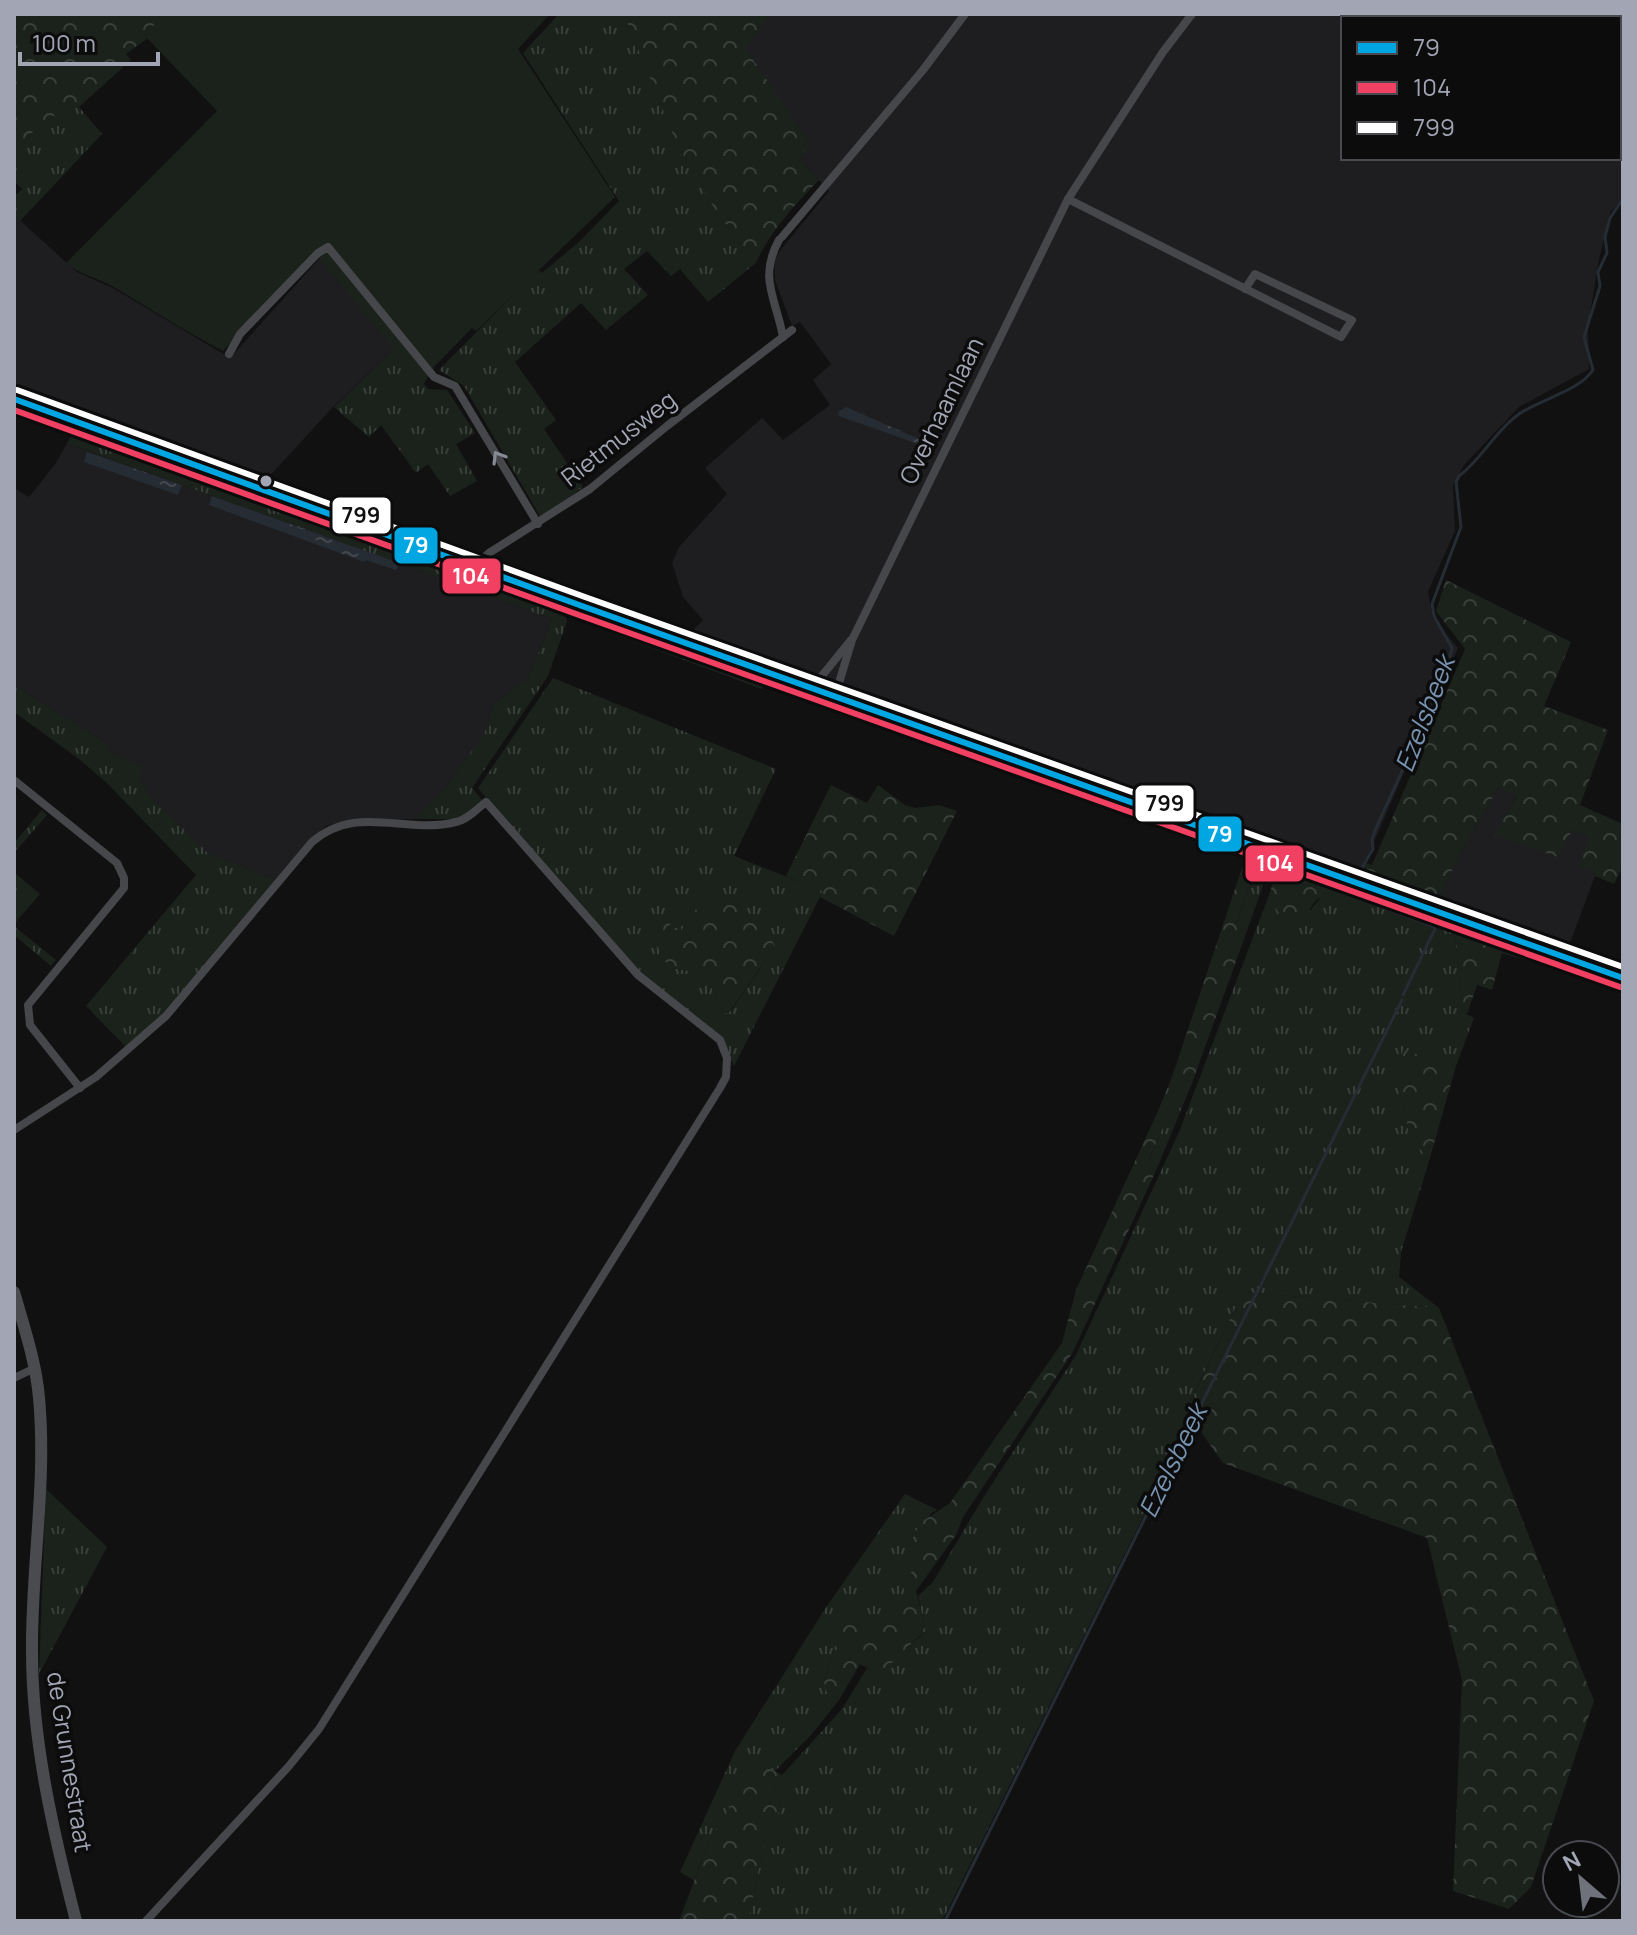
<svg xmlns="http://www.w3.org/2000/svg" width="1637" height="1935" viewBox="0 0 1637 1935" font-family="Manrope,sans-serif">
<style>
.built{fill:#1e1e20;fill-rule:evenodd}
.grass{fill:url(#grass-tufts);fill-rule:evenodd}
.forest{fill:url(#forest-crowns)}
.pitch{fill:#1b221c}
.water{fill:url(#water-ripples)}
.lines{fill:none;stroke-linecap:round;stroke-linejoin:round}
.stream{stroke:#252c33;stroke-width:3}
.street{stroke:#46474a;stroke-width:8}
.secondary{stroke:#4a4b4f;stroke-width:12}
.primary{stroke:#48494d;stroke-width:12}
.bus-1-casing{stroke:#0c0c0d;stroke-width:12}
.bus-2-casing{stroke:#0c0c0d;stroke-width:12}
.bus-3-casing{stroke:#0c0c0d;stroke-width:12}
.bus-1{stroke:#00a6e2;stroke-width:6}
.bus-2{stroke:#f24062;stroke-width:6}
.bus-3{stroke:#fff;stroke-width:6}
.oneway{stroke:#868a94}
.bus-dot{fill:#a2a6b4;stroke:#0c0c0d;stroke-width:3}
.labels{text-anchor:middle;stroke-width:7;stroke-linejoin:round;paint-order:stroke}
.street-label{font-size:24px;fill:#a2a6b4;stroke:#0c0c0d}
.water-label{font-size:26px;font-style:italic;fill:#7793b0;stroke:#0c0c0d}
.line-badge{stroke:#0c0c0d;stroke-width:3}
.badge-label{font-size:22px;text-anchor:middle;font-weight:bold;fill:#fff}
.pale-badge-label{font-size:22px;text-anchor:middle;font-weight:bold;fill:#111}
</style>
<defs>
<pattern id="grass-tufts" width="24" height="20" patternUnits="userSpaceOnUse" patternTransform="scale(2)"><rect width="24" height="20" fill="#1b221c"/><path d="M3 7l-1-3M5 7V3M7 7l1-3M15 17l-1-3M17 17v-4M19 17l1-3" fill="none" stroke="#393f3b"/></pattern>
<pattern id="forest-crowns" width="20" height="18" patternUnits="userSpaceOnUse" patternTransform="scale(2)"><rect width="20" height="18" fill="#1b221c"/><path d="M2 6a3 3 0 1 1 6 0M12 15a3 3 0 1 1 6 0" fill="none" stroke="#393f3b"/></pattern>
<pattern id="water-ripples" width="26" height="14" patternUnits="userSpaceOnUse" patternTransform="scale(2)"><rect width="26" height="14" fill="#252c33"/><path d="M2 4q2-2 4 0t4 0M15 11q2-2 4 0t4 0" fill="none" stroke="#42484e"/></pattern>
</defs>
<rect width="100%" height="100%" fill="#111112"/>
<g class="built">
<path d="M771 14H1623V198L1610 213 1598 264 1588 328 1589 369 1519 407 1464 465 1453 485 1455 531 1428 592 1433 618 1458 648 1361 872 1042 755 691 632 703 620 683 597 672 563 679 547 727 494 705 468 762 418 783 440 830 405 813 380 831 364 800 322 792 326 775 280 774 258 829 191 798 157 811 145 744 48ZM1343 18H1619V158H1343Z"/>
<path d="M14 215 77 272 113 288 230 358 321 257 395 348 333 407 266 480 14 390Z"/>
<path d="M67 443 552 619 528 678 494 703 484 734 441 793 416 819 351 820 326 826 312 839 277 880 208 853 148 793 140 778 142 766 110 752 108 744 14 685V488L29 497 56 463Z"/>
<path d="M1498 788 1517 795 1495 835 1572 830 1590 838 1595 876 1567 951 1438 902 1454 866Z"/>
</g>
<g class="grass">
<path d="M559 14H624L627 18 717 213 756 263 708 302 680 269 671 276 647 251 624 269 648 295 606 330 581 303 515 362 556 420 544 429 583 487 561 504 540 516 464 386 439 370 538 270 542 273 580 241 619 201 523 53Z"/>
<path d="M79 107 102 134 20 221 14 215V197L22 189 14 181V155L36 128 60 112Z"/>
<path d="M395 348 428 389 447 390 475 433 456 444 477 481 450 496 428 464 416 473 381 425 369 437 334 407Z"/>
<path d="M74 431 566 617 567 621 548 676 472 788 482 800 459 819H416L441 793 484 734 494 703 528 678 552 619 67 443Z"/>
<path d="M553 678 776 769 734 856 823 891 734 1066 721 1037 639 973 478 788ZM667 922 680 933 775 946 731 1011 724 1014C708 979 710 972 669 968Z"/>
<path d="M14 685 108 744 110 752 143 766 140 778 148 793 208 853 277 880 163 1017 127 1048 86 1006 196 875 107 783 79 759 14 712Z"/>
<path d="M42 810 47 815 14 853V843Z"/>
<path d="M1261 856 1272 860 1248 928 1236 925Z"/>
<path d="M14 872 40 894 14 924Z"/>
<path d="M1333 883 1454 927 1463 1012 1474 1018 1456 1066 1403 1050 1396 1076 1411 1141 1430 1158 1401 1252 1399 1277 1439 1308 1243 1292 1186 1410 1191 1418 1167 1469 942 1921H748L764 1844 780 1809 774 1784 842 1709 867 1668 875 1672 926 1632 918 1596 933 1582 983 1498 1076 1355 1179 1132 1268 898 1278 910H1311C1317 899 1327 895 1333 883Z"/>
<path d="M14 926 56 960 51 966 14 935Z"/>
<path d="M1172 1077 1192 1083 1158 1166 1149 1161 1168 1115 1158 1111Z"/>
<path d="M46 1489 107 1547 39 1674Z"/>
<path d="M905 1494 937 1510 931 1513 913 1548 921 1564 905 1578 902 1586 909 1595 877 1631 871 1627 841 1625 824 1682 826 1691 839 1700 811 1735 775 1771 771 1769 709 1841 694 1880 680 1872 735 1751 825 1609Z"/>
</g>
<g class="forest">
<path d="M14 14H160L167 24 126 54 131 60 79 107 60 112 36 128 14 155Z"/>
<path d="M624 14H771L745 48 811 145 799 158 819 180C796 203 769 233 756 263L717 213 676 142Z"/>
<path d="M1446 580 1571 642 1544 706 1608 730 1580 805 1623 824V866L1614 884 1595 876V871L1579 866 1590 838 1572 830 1558 857 1494 835 1517 796 1498 788 1454 866 1438 902 1361 872 1366 863 1372 865 1465 649 1436 611Z"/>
<path d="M576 613 764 683 762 689 574 619Z"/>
<path d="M831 785 867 803 878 785 905 805 915 808 939 805 957 811 894 936 820 897 822 891 786 876Z"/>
<path d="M1186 828 1261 856 1236 924 1248 928 1192 1083 1172 1077 1245 859 1182 836Z"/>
<path d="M1279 863 1333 883 1327 894 1315 901 1307 914 1293 917 1280 914 1268 898Z"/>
<path d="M708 892 760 919 775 946 730 1011 724 1014C708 979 710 972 669 968L654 940 653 931 667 922 680 932Z"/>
<path d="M1454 927 1535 954 1530 961 1502 953 1492 990 1477 985 1467 1014 1463 1012Z"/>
<path d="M1403 1050 1456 1066 1430 1158 1411 1141 1396 1076Z"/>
<path d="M1158 1111 1168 1115 1149 1160 1158 1166 1073 1352 963 1517 956 1535 916 1591 926 1632C906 1643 899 1664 875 1672L860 1664 839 1700 826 1691 824 1682 841 1625 845 1620 861 1621 877 1631 909 1595 902 1586 905 1578 920 1564 913 1548V1538L920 1523 950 1503 1062 1343 1076 1290Z"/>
<path d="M1243 1292 1439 1308 1594 1701 1531 1887 1509 1909 1453 1891 1462 1680 1427 1538 1223 1463 1186 1411Z"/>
<path d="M759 1768 771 1769 782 1775 774 1784 780 1809 764 1844 748 1921H679L709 1841 751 1774Z"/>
</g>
<path class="pitch" d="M158 14H550L518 49 615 197 476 331 472 328 435 366 423 385 315 253 223 351C184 331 148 307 110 285 96 277 78 274 66 263L217 111 143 34 161 20Z"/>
<g class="water">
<path d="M846 407 921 440V443L918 444 839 416 838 412Z"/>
<path d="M87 452 182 485 178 495 87 463 84 461Z"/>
<path d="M212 496 399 563 396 570 366 560 364 562 209 505Z"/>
</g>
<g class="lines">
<g class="stream">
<path d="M1359 873 1373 849 1372 839 1376 828 1443 682 1452 648 1434 616 1432 604 1461 527 1456 482 1459 476C1482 459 1495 431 1519 414 1541 399 1579 391 1593 370L1584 337 1600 286 1598 272 1607 253 1605 237 1610 218 1623 199"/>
<path d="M1351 892 1350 895 1433 926 1435 929 1403 995"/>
<path d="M945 1921 1402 1000"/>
</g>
<g class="street">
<path d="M1376 14 1378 18"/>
<path d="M1068 199 1341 337 1352 320 1255 274 1245 289"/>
<path d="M782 237 923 70 965 14"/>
<path d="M779 240C758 278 776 298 783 337"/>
<path d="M229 354 240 334 318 253 328 247 434 377 455 386 538 524"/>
<path d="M474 566 489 553 590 489 667 426 792 330"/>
<path d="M812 688 851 640"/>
<path d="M835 696 852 640 1068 199 1163 52 1192 14"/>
<path d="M14 780 117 863 124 878V888L28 1005 30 1025 80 1088"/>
<path d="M14 1130 96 1077 166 1016 312 842C357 803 405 835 456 822 467 820 477 809 486 802L638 975 720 1040 727 1058 726 1077 720 1088 319 1729 289 1766 146 1921"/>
<path d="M14 1378 35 1368"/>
</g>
<path class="secondary" d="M14 1292C24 1327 36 1362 39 1398 47 1483 31 1568 32 1652 32 1742 54 1835 76 1921"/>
<path class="primary" d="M14 399 582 606 1623 978"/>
<defs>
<path id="bus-1" d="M14 399 582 606 1623 978"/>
<path id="bus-2" d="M14 410 579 615 1620 987"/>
<path id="bus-3" d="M17 390 585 597 1623 967"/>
</defs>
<use href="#bus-1" class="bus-1-casing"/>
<use href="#bus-2" class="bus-2-casing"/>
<use href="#bus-3" class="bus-3-casing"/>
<use href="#bus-1" class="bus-1"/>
<use href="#bus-2" class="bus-2"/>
<use href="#bus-3" class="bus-3"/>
</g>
<defs><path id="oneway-chevron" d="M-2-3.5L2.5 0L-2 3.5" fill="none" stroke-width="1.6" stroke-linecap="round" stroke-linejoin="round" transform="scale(2)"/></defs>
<use class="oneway" href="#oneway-chevron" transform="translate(498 457) rotate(-121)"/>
<circle class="bus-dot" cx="266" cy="481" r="7"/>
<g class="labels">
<g class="street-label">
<text transform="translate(942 411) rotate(-64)" y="8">Overhaamlaan</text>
<text transform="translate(619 439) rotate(-38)" y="8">Rietmusweg</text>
<text transform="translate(69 1762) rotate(81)" y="8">de Grunnestraat</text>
</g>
<g class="water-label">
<text transform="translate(1425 714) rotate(-69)" y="9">Ezelsbeek</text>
<text transform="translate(1173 1461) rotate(-64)" y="9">Ezelsbeek</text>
</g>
</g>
<g class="line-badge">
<rect x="331" y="496" width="61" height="39" rx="8" fill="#fff"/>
<rect x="393" y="526" width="46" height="39" rx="8" fill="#00a6e2"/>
<rect x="441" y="557" width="61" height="38" rx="8" fill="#f24062"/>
<rect x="1134" y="784" width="61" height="39" rx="8" fill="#fff"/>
<rect x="1197" y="815" width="46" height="38" rx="8" fill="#00a6e2"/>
<rect x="1244" y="844" width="61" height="39" rx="8" fill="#f24062"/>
</g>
<g class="badge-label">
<text x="416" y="553">79</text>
<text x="471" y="584">104</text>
<text x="1220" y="842">79</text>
<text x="1275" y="871">104</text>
</g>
<g class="pale-badge-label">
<text x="361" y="523">799</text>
<text x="1165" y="811">799</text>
</g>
<rect width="1637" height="1935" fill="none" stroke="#a2a6b4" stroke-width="32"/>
<rect x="1341" y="16" width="280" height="144" fill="#0c0c0d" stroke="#484a50" stroke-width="2"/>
<rect x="1357" y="42" width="40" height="12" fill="#00a6e2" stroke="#484a50" stroke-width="2"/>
<text x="1413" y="56" font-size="24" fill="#a2a6b4">79</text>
<rect x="1357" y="82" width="40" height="12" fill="#f24062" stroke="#484a50" stroke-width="2"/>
<text x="1413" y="96" font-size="24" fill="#a2a6b4">104</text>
<rect x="1357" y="122" width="40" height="12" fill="#ffffff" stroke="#484a50" stroke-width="2"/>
<text x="1413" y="136" font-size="24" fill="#a2a6b4">799</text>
<g transform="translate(1581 1879) rotate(332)"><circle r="38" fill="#0c0c0d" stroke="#484a50" stroke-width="2"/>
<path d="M0-6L14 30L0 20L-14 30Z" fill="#6f727b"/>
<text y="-12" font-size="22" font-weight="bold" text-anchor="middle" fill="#a2a6b4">N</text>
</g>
<path d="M20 52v12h138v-12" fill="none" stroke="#a2a6b4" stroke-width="4"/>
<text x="32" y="52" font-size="24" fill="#a2a6b4" stroke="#0c0c0d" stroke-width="6" paint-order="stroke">100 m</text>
</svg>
